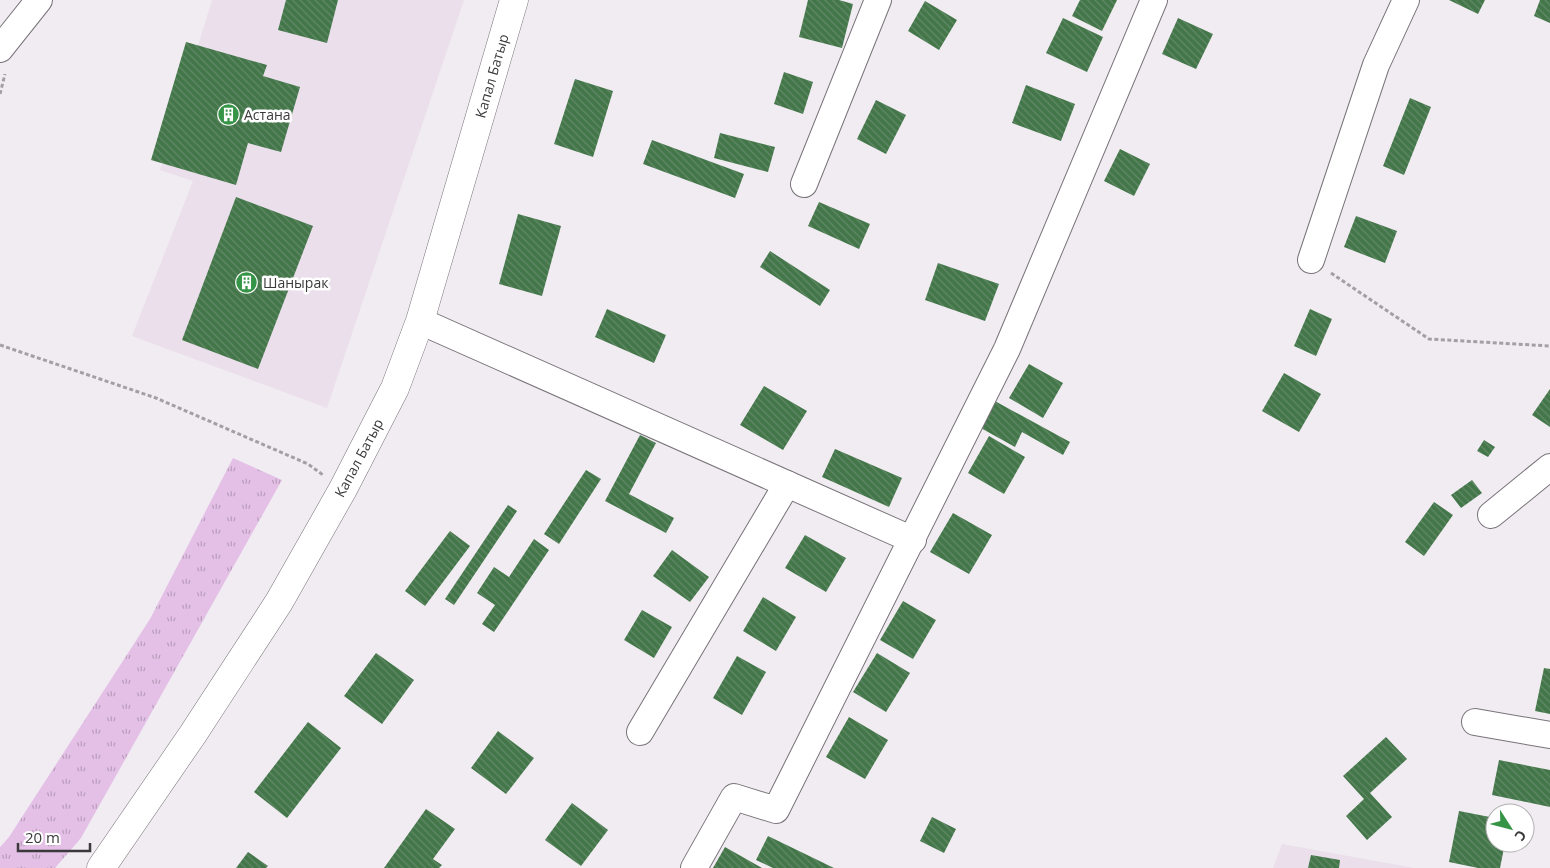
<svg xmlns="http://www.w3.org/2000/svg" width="1550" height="868" viewBox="0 0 1550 868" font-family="'Open Sans',sans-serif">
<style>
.built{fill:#eadfeb}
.grass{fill:url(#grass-tufts)}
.building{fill:url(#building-back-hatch)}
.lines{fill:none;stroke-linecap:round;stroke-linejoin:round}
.minor-casing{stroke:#787378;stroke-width:28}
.secondary-casing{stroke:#787378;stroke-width:29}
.path{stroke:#a39fa3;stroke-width:3;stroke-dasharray:4 2.5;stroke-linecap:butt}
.minor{stroke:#fff;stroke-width:26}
.secondary{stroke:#fff;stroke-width:28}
.labels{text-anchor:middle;stroke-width:5;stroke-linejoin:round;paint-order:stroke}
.street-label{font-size:14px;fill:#3b393b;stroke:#fff}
.poi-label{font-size:14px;fill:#3b393b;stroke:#fff;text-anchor:start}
</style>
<defs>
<pattern id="grass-tufts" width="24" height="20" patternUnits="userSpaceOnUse" patternTransform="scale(1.25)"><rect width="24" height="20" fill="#e4c0e7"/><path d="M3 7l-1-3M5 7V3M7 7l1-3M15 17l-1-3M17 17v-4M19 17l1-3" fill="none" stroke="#ba9dbc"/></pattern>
<pattern id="building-back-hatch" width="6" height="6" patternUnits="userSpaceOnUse" patternTransform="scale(1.25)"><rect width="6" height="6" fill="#437649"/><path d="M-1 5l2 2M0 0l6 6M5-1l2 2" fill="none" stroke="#638a68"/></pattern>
</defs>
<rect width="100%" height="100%" fill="#f1ecf2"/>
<g class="built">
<path d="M212 0H464L327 408 132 336 193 181 160 170Z"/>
<path d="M1282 844 1414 868H1273Z"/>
</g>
<path class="grass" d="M233 458 282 480 81 838 55 868H0V847L9 837 150 619Z"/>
<g class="building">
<path d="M286 0H338L327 43 278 30Z"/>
<path d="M808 0H839L853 4 842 48 799 37Z"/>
<path d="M1080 0H1117L1102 31 1072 16Z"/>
<path d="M1449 0H1485L1478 14Z"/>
<path d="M1540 0H1550V23L1534 16Z"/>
<path d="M925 1 957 20 939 50 908 31Z"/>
<path d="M1063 18 1103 37 1087 72 1046 53Z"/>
<path d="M1178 18 1213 34 1196 69 1162 54Z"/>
<path d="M186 42 267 65 263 76 300 87 281 152 248 143 236 185 151 160Z"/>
<path d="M784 72 813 82 803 114 774 104Z"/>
<path d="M575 79 613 91 593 157 554 144Z"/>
<path d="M1026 85 1075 104 1061 141 1012 123Z"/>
<path d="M1410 98 1431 107 1404 175 1383 166Z"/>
<path d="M876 100 906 115 886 154 857 139Z"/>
<path d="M720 133 775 147 768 172 714 158Z"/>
<path d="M652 140 744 174 735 198 643 164Z"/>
<path d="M1120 149 1150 164 1134 196 1104 181Z"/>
<path d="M236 197 313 226 258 369 182 340Z"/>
<path d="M819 202 870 224 859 249 808 226Z"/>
<path d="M518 214 561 226 542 296 499 284Z"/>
<path d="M1356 216 1397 231 1385 263 1344 247Z"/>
<path d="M770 251 830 290 820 306 760 267Z"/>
<path d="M938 263 999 284 985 321 925 300Z"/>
<path d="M607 309 666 335 654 363 595 337Z"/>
<path d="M1310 309 1332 319 1316 356 1294 346Z"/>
<path d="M1029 364 1063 383 1043 418 1009 398Z"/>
<path d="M1284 373 1321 394 1299 432 1262 411Z"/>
<path d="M764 386 807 411 783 450 740 425Z"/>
<path d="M1550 389V427L1532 415Z"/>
<path d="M993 400 1070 442 1063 455 1022 432 1015 447 979 427Z"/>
<path d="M640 435 656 443 629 494 674 518 666 533 605 501Z"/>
<path d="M989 436 1025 457 1004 494 968 473Z"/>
<path d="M1484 440 1495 447 1488 457 1477 451Z"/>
<path d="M835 449 902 478 889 507 822 477Z"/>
<path d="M586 470 601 479 559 544 544 534Z"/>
<path d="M1472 480 1482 493 1461 508 1451 495Z"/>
<path d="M1434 502 1453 515 1424 556 1405 542Z"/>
<path d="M508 505 517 511 454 605 445 599Z"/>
<path d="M953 513 992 535 969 574 930 552Z"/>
<path d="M450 531 470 546 425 606 405 591Z"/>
<path d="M805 535 846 558 826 592 785 568Z"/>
<path d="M534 539 549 550 494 632 482 624 495 605 477 593 494 567 509 577Z"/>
<path d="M672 550 709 577 690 602 653 576Z"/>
<path d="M763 597 796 617 776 651 743 631Z"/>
<path d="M903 601 936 620 913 659 880 640Z"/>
<path d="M642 610 672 627 654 658 624 640Z"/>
<path d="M376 653 414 680 382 724 344 696Z"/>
<path d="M877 653 910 673 886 712 853 692Z"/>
<path d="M737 656 766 672 742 715 713 698Z"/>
<path d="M1544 668 1550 669V714L1535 711Z"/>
<path d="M849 717 888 740 865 779 826 757Z"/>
<path d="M308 722 341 748 287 818 254 792Z"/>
<path d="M498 731 534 758 506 794 471 768Z"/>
<path d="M1386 737 1407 759 1370 793 1392 817 1367 840 1346 816 1364 799 1343 776Z"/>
<path d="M1499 760 1550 770V807L1492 795Z"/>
<path d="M572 803 608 830 581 866 545 840Z"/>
<path d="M426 809 455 829 433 859 442 865 439 868H384Z"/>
<path d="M1459 811 1495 818V843H1505L1500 868H1478L1449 862Z"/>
<path d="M932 817 956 829 944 853 920 841Z"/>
<path d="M768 836 834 868H773L756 860Z"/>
<path d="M725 847 762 868H713Z"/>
<path d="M248 852 268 866 266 868H236Z"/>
<path d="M1311 855 1340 860 1339 868H1308Z"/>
</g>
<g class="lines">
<defs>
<g id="minor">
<path d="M0 49 39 0"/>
<path d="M804 184 878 0"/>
<path d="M1311 260 1376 65 1406 0"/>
<path d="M420 321 913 540"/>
<path d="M1491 515 1550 467"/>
<path d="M1475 722 1550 735"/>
<path d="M640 732 787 484"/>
<path d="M694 868 734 797 776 810 1007 349 1154 0"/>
</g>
<path id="secondary" d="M101 868 193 734 279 602 343 489 395 388 420 321 514 0"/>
</defs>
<use href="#minor" class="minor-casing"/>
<use href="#secondary" class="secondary-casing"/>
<g class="path">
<path d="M0 94 5 74"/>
<path d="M1331 273 1429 339 1550 346"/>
<path d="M0 345 156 398 308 464 323 475"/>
</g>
<use href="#minor" class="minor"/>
<use href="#secondary" class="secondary"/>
</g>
<defs>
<symbol id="building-disc" viewBox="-11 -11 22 22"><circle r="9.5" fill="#369446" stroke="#fff"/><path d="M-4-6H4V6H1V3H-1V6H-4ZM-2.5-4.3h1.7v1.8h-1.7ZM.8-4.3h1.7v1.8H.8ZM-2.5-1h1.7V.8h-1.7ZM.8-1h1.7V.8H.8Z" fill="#fff"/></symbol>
</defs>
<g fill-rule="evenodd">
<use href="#building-disc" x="216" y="102" width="25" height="25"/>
<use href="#building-disc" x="234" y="270" width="25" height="25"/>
</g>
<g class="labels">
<g class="street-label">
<text transform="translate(492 76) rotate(-74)" y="5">Капал Батыр</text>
<text transform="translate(359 458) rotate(-62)" y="5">Капал Батыр</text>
</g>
<g class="poi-label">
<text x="244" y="120">Астана</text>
<text x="263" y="288">Шанырак</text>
</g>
</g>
<g transform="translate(1510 828) rotate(126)"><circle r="24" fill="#ffffff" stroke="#b1b0b1"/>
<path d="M0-4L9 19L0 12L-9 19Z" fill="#369446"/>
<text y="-8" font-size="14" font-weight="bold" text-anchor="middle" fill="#3b393b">С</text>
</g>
<path d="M18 843v8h72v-8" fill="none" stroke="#3b393b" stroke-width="2.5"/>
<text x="25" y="843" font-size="15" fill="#3b393b" stroke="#ffffff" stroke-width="4" paint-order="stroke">20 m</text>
</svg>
